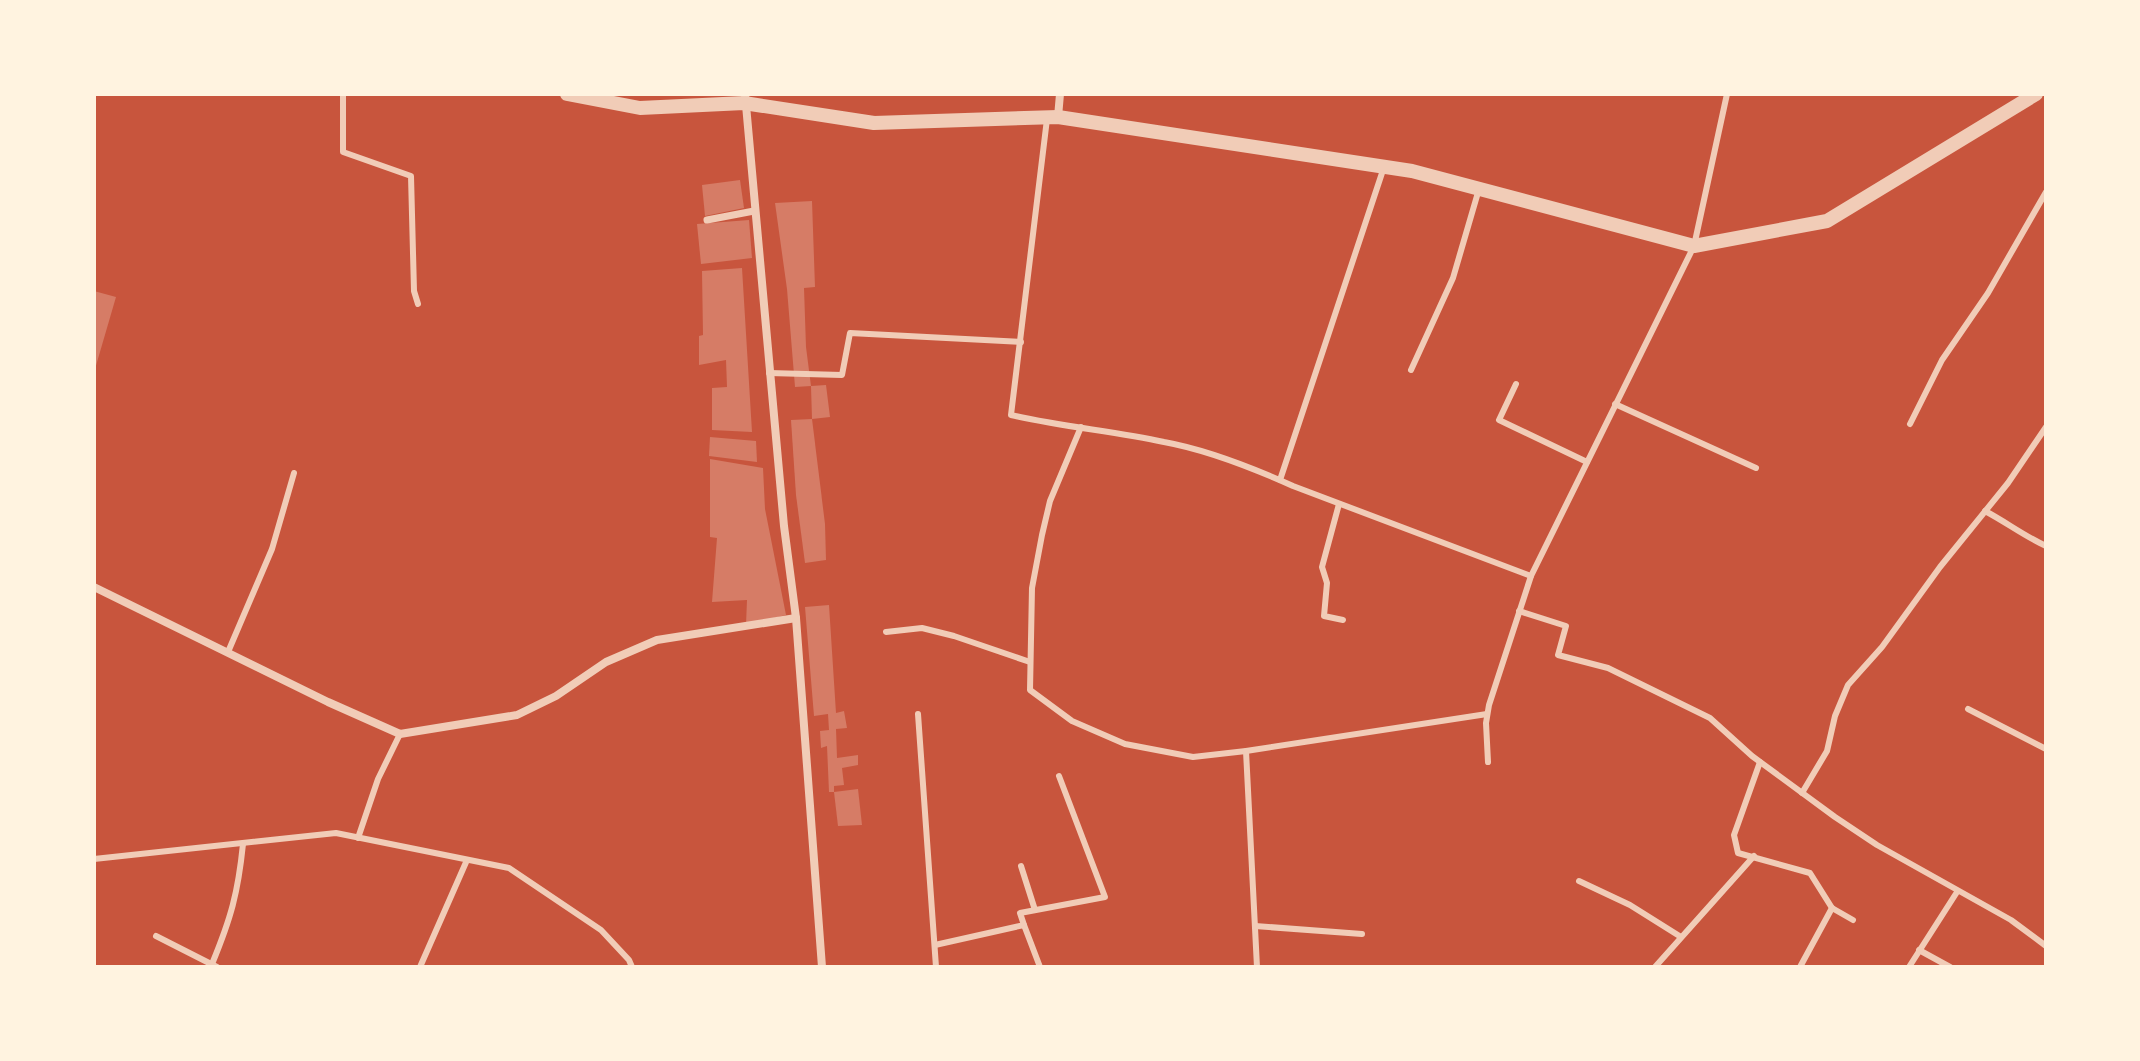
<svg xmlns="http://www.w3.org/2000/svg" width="2140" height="1061" viewBox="0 0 2140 1061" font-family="'Fira Sans Condensed',sans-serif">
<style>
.building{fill:#d67c66}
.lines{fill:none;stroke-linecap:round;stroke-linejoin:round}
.service{stroke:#f1ccb7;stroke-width:6}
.pedestrian{stroke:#f1ccb7;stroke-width:7}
.minor{stroke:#f1ccb7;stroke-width:8}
.tertiary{stroke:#f1ccb7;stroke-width:14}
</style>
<rect width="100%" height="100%" fill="#c8553d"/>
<g class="building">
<path d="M740 180 744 208 705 216 702 185Z"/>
<path d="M812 201 815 287 804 288 806 347 811 386 795 387 787 289 775 203Z"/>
<path d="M749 220 752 258 701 264 697 224Z"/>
<path d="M742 268 752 432 712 430V388L727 387 726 360 699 365V336L703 335 702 271Z"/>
<path d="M94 291 116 297 95 369H94Z"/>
<path d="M826 385 830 417 812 419 811 386Z"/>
<path d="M812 419 825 524 826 560 805 563 796 495 791 420Z"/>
<path d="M710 437 756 441 757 462 709 456Z"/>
<path d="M710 459 763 468 765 509 786 615 746 625 747 600 712 602 717 538 710 537Z"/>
<path d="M829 605 836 713 844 711 847 728 836 729 837 758 858 755V765L842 768 844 785 834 786V792H829L827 746 821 748 820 731 829 730 828 714 814 716 805 607Z"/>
<path d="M858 789 862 825 838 826 834 792Z"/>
</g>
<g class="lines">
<g class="service">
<path d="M343 94V152L411 176 414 291 418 304"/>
<path d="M1047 119 1011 415C1062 427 1114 431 1164 442 1208 450 1253 468 1293 486L1531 576"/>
<path d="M1411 370 1453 278 1479 189"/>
<path d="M769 373 842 375 850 333 1021 342"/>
<path d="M1516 384 1499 420 1587 462"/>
<path d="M1615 404 1756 468"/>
<path d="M1910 424 1942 360 1988 293 2046 192"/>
<path d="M1081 427 1050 501 1042 535 1032 588 1030 690 1072 721 1125 744 1193 757 1246 751 1487 714"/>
<path d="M1280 480 1384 167"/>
<path d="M1339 504 1322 567 1327 583 1324 616 1343 620"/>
<path d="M1985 511C2006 522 2024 536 2046 546"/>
<path d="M1519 611 1566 626 1558 655 1608 668 1710 718 1752 756 1835 817 1877 845 2011 920 2046 946"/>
<path d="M886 632 922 628 954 636 1030 662"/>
<path d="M228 652 272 549 294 473"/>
<path d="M1968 709 2046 749"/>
<path d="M918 714 936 967"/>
<path d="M1246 751 1257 967"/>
<path d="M1488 762 1486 723 1489 705 1531 576 1694 246 1727 94"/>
<path d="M1760 762 1734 835 1738 853 1810 873 1832 908 1853 920"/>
<path d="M1802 793 1827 751 1835 716 1848 685 1882 647 1940 567 2008 483 2046 427"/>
<path d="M358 838 378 779 400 734"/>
<path d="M94 859 336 833 509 868 601 930 629 960 632 967"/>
<path d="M1021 866 1035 910"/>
<path d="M1579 881 1630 905 1681 937"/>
<path d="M1024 925 1040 967"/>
<path d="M1255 926 1362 934"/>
<path d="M156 936 217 967"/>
<path d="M935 945 1024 925 1020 913 1105 897 1059 776"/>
<path d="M1919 950 1950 967"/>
<path d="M212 964C231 918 238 893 243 844"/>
<path d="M420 967 467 860"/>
<path d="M1655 967 1754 856"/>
<path d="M1800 967 1832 908"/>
<path d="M1909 967 1957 892"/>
</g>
<path class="pedestrian" d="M707 220 754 211"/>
<g class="minor">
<path d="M745 94 784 526 796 618 822 967"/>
<path d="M1058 117 1060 94"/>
<path d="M94 587 328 702 400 734 517 715 556 696 606 662 657 640 796 618"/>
</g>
<path class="tertiary" d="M567 94 640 108 744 103 874 123 1058 117 1412 171 1694 246 1827 221 2036 94"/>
</g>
<rect width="2140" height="1061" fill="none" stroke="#fff3e0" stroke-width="192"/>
</svg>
